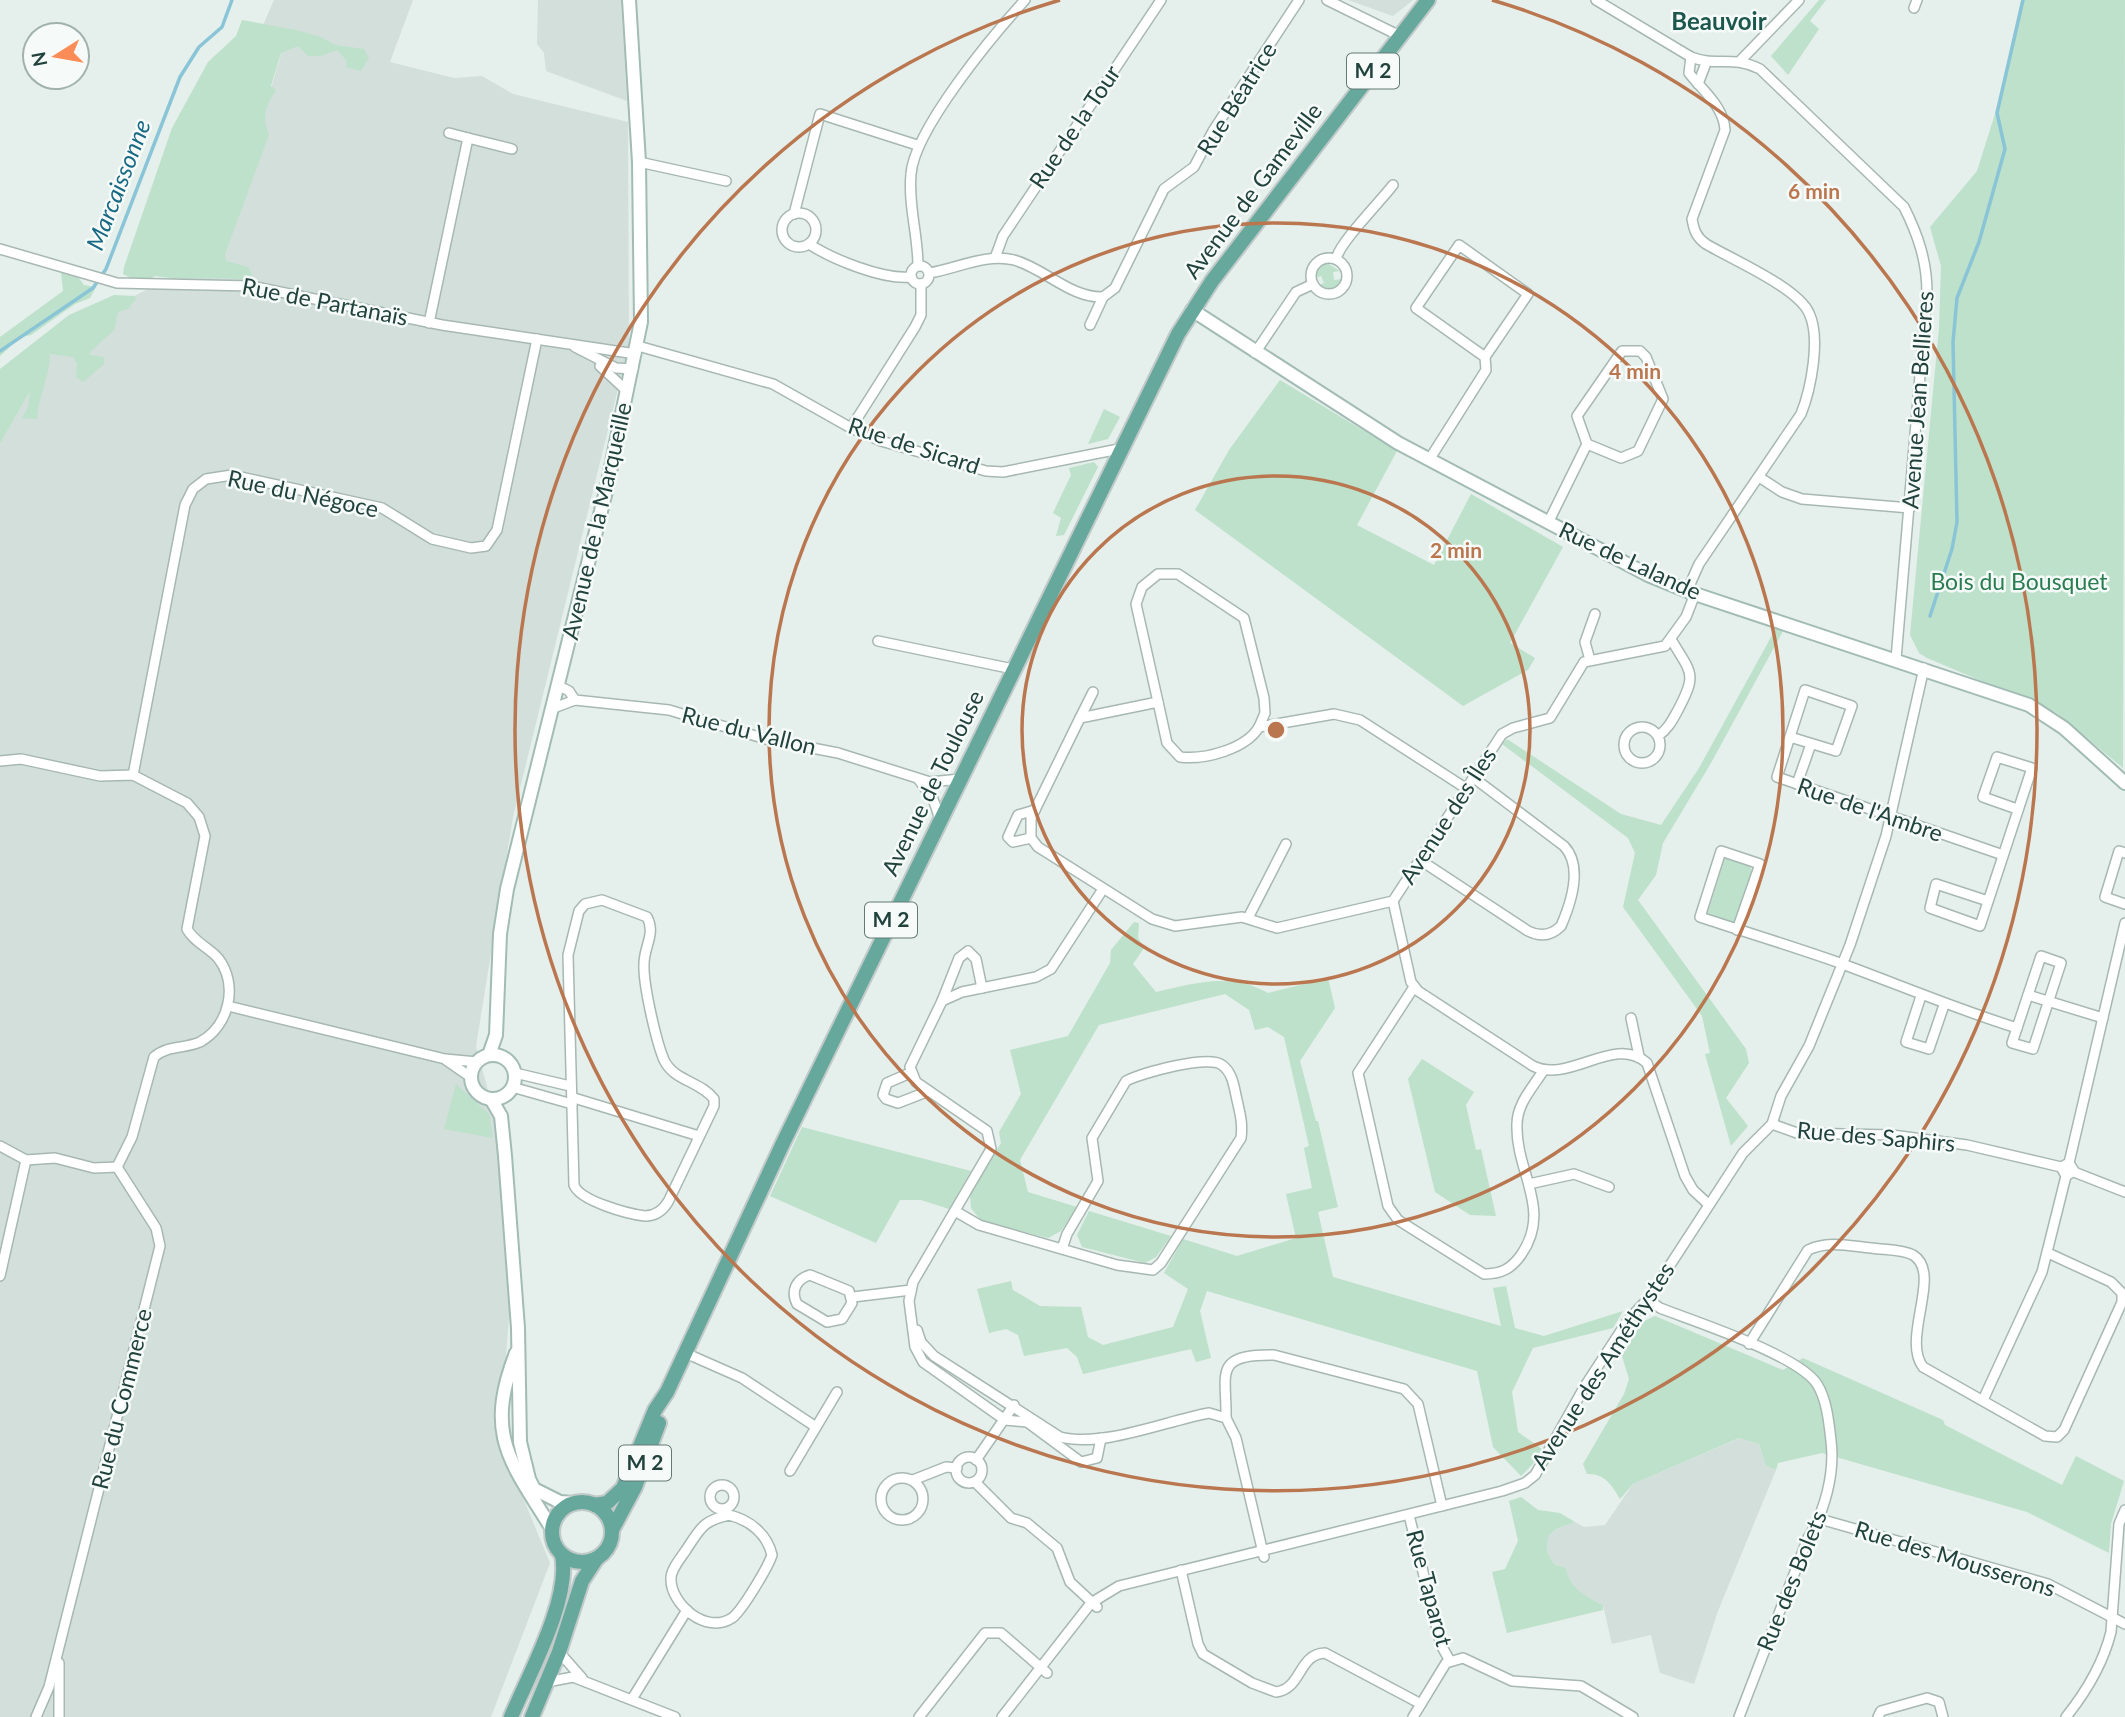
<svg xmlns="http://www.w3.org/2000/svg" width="2125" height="1717" viewBox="0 0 2125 1717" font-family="Lato,sans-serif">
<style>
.built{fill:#d3dfdb}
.green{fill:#bde1ca}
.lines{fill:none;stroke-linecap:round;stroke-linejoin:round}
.stream{stroke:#8ac5d7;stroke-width:3.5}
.street-casing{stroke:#a7b8b3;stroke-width:12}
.secondary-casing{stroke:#a2bcb5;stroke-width:16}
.primary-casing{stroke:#c1cac9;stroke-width:18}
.street{stroke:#fff;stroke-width:9}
.secondary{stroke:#fff;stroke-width:12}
.primary{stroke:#67a89c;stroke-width:14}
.ring{fill:none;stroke:#ba764f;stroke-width:3.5}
.labels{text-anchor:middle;stroke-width:5;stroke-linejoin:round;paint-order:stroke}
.shield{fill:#f6fbf9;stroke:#627a75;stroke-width:2}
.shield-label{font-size:21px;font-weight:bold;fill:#22433d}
.street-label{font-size:23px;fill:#22433d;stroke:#f6fbf9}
.park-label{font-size:23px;fill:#297d50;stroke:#f6fbf9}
.neighbourhood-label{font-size:24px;font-weight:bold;fill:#1c574d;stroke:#f6fbf9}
.water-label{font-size:24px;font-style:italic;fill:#176984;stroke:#f6fbf9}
.centre{fill:#ba764f;stroke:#f6fbf9;stroke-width:3.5}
.ring-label{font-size:21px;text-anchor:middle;font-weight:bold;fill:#ba764f;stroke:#f6fbf9;stroke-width:5;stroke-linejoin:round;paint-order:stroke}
</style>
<rect width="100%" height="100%" fill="#e5efeb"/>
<g class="built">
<path d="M274 0H413L390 62 454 78 482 76 513 94 628 122 629 344 513 817 476 1046 502 1142 510 1303 501 1422 516 1481 550 1563 491 1717H0V444L62 334 224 249 287 34 263 25Z"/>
<path d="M538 0H621L627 101 546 71 544 53 537 44Z"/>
<path d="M1348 0H1413L1393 16Z"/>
<path d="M1740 1438 1759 1444 1766 1466 1776 1470 1718 1611 1694 1684 1660 1673 1651 1635 1612 1644 1603 1605 1578 1592 1569 1580 1566 1568 1554 1564 1547 1552 1548 1537 1556 1529 1575 1522 1584 1527 1605 1525 1633 1484Z"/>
</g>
<g class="green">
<path d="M1819 0H1826L1810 21 1819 29 1788 75 1771 56Z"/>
<path d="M2021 0H2125L2123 768 2057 713 1927 658 1919 653 1910 635 1939 328 1941 266 1930 227 1977 171 2000 98Z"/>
<path d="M242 20 296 30 321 37 335 45 364 49 369 58 361 71 346 67 347 61 337 50 321 56H308L298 46 281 53 271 86 276 90C266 106 261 117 269 135L225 254 226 261 248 267 252 275 246 280C215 276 184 281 155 276L143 284 123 274 124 267 172 128 208 62 236 36Z"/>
<path d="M1327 263 1340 271 1333 272 1334 280 1342 279 1335 289 1326 292 1317 286 1324 283 1321 276 1313 279C1312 270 1318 264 1327 263Z"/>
<path d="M61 273 78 277 84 285 96 287 90 298 75 304 31 335 21 337 0 356V337L63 291Z"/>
<path d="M114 295 135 296 136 299 128 309 118 312 114 330 90 352V355L104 357V364L83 382 76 377 77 363 73 357 50 354C50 377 38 396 37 419L22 418 28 408 30 391 0 444V369L69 315Z"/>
<path d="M1280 380 1397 451 1357 525 1434 565 1471 494 1563 547 1510 643 1535 658 1528 670 1463 706 1195 510 1229 450Z"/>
<path d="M1104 409 1120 417 1108 439 1088 444Z"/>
<path d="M1094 462 1098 467 1064 535 1056 536 1061 518 1053 513 1071 475 1069 468Z"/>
<path d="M1776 628 1783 631 1711 763 1663 843 1656 875 1638 900 1746 1049 1749 1063 1726 1098 1748 1126 1731 1146 1705 1054 1710 1053 1702 1016 1623 907 1635 853 1628 838 1502 744 1507 739 1621 814 1661 825 1699 768Z"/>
<path d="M1725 858 1750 866 1752 871 1734 923 1707 915Z"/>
<path d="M1134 922 1139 923 1138 938 1144 948 1133 964 1156 992C1195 983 1231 972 1268 993L1328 978 1335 1008 1300 1061 1316 1121H1318L1338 1207 1318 1212 1333 1277 1501 1326 1493 1288 1506 1286 1515 1328 1544 1336 1623 1311 1613 1328 1533 1348 1512 1392 1518 1432 1542 1449 1532 1465 1521 1476 1493 1447 1477 1371 1207 1291 1200 1311 1211 1358 1196 1362 1191 1349 1083 1374 1077 1357 1067 1348 1024 1356 1018 1335 1006 1329 989 1333 977 1289 1011 1281 1013 1290 1040 1306 1081 1307 1088 1337 1103 1345 1173 1327 1188 1289 1164 1273 1183 1239 1237 1256 1296 1238 1286 1194 1312 1188 1304 1148 1309 1146 1284 1037 1268 1027 1255 1030 1249 1010 1225 994 1099 1025 1020 1160 1028 1192 1077 1207 1061 1231 1048 1238 981 1221 971 1208 970 1195 1001 1143 999 1132 1021 1094 1010 1050 1068 1036 1110 963 1111 950Z"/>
<path d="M1422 1059 1474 1092 1466 1105 1476 1150 1481 1149 1496 1216 1470 1215 1435 1192 1408 1079Z"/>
<path d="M456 1084 489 1114 493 1138 444 1129Z"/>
<path d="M802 1127 971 1171 949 1209 921 1200H900L876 1243 770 1196Z"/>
<path d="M1089 1211 1171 1236 1156 1257 1145 1263 1082 1247 1077 1235Z"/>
<path d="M1655 1316 1783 1370 1803 1358 1943 1420 1945 1425 2062 1485 2076 1456 2124 1481 2111 1524 2109 1553 2027 1512 1822 1453 1778 1463 1776 1470 1766 1466 1759 1444 1739 1438 1633 1484 1620 1499C1612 1485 1604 1473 1587 1474L1583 1464 1624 1394 1629 1379 1622 1356 1642 1322Z"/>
<path d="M1521 1497 1538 1510 1560 1513 1575 1522 1556 1529 1548 1537 1547 1552 1554 1564 1566 1568C1570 1589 1584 1595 1603 1605V1610L1507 1633 1492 1572 1505 1569 1518 1541 1509 1501Z"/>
</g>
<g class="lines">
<g class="stream">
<path d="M0 351 93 288 106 269 180 77 199 47 222 27 232 0"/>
<path d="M1930 616 1952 549 1957 522 1953 342 1957 298 1979 242 2005 149 1997 113 2023 0"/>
</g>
<defs>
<g id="street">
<path d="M1327 0 1400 36"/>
<path d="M1596 0 1691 57C1716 67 1732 55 1760 69L1904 207C1918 235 1927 261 1927 293L1896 659"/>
<path d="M1914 8 1917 0"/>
<path d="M1741 60 1799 0"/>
<path d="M1698 84 1706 63"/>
<path d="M449 133 468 138"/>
<path d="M639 162 726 181"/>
<circle cx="799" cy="230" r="17"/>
<path d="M794 214 820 114 917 145"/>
<path d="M809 244C832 259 883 280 911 277"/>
<path d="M0 249 117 283 251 286 442 325 636 354"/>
<path d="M995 258 1003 236 1161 0"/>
<circle cx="1329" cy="276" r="18"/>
<path d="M1336 259C1340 242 1379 203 1393 185"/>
<circle cx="920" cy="275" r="9"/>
<path d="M918 266C918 235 908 205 911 174 914 130 993 35 1025 0"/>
<path d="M929 273C956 269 986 253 1014 260 1044 268 1070 298 1103 297"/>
<path d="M429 323 468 138 512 149"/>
<path d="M1090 325 1103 297 1115 288 1164 189 1194 167 1213 131 1299 0"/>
<path d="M638 346 773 384 851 428 881 441 986 471 1003 472 1119 449"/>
<path d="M575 347 616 368 633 369"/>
<path d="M1255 353 1296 292 1313 284"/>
<path d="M600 366 627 391"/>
<path d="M851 428 915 327 921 315V284"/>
<path d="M1429 460 1486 370 1485 357 1528 294 1459 245 1416 308 1485 357"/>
<path d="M1759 477 1782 492 1802 499 1910 508"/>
<path d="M1548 523 1587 444 1621 458 1638 451 1663 399 1646 357 1640 351H1622L1577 416 1587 444"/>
<path d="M1687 591 1699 564 1801 414C1811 389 1821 338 1809 313 1797 287 1731 259 1706 244 1696 237 1694 230 1692 219L1725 130C1724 107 1703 91 1689 73L1691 57"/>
<path d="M878 641 1013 669"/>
<path d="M1590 660 1585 642 1595 614"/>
<path d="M557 685 569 691 575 700 669 710 766 739 838 753 930 782 960 779"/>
<path d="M1158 702 1167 743 1180 757C1205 760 1246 749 1259 727L1334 714 1360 720 1467 789"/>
<path d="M551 709 575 700"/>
<path d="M1080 718 1093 692"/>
<path d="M1259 727 1265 713 1264 698 1244 618 1178 574H1158L1142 587 1136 604 1158 702 1080 718 1031 818V838L1038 847 1152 919 1175 926 1242 917 1277 928 1393 901 1502 734 1513 728 1550 718 1584 662 1665 646 1686 617 1695 594"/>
<circle cx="1642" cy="745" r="18"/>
<path d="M1658 736C1668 729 1672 721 1678 710 1697 674 1692 674 1672 641"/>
<path d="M1790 737 1836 751 1852 706 1805 690 1777 777 2003 855"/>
<path d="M0 761 21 759 100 776 133 775 187 803 199 817 205 836 187 929C194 942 208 947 218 958 239 985 229 1026 200 1042 184 1049 168 1045 154 1057L132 1137 117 1167"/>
<path d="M133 775 185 505 193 489 206 479 232 475 382 508 432 539 471 548 486 546 497 530 537 339"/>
<path d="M919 780 933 799 940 819"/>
<path d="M1797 784 1811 744"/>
<path d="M1031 838 1013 842 1008 837 1018 815 1035 810"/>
<path d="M2125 853 2119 851 2105 897 2125 904"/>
<path d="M1420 860 1528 931C1540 937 1551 936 1561 926 1571 903 1583 866 1564 846L1474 778"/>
<path d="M602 900 647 917C656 934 644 946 644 964 643 984 656 1041 664 1060 674 1081 700 1081 714 1099V1106L668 1202C663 1210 655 1216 645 1216 628 1214 580 1201 574 1185L568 955 579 911 585 904Z"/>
<path d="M1393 901 1411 982 1418 991 1533 1066C1570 1084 1614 1034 1647 1063L1685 1176 1693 1190 1707 1203"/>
<path d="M1988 901 1936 884 1930 908 1980 926 2032 768 1997 757 1983 797 2017 809"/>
<path d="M1248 918 1286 844"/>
<path d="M1737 930 1760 864 1721 851 1700 917C1745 932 1792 946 1837 962 1897 984 1956 1009 2017 1028"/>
<path d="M2041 956 2061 963 2033 1049 2012 1043Z"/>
<path d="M1414 987 1358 1073 1388 1206 1398 1220 1484 1274C1501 1274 1511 1269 1521 1255 1553 1209 1515 1172 1517 1124 1517 1104 1533 1087 1543 1071"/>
<path d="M2028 995 2103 1018"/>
<path d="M1921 996 1906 1042 1929 1049 1944 1005"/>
<path d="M942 1001 959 958 968 951 976 959 982 988"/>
<path d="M228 1006 445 1059 477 1062"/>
<path d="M1631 1018 1639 1056"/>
<path d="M446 1060 472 1078"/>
<path d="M515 1073 570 1086"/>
<path d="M910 1073 887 1083 883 1095 886 1099 898 1103 929 1091"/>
<path d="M512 1087 572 1104"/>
<path d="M574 1098 699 1136"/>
<path d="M1772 1124 1797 1133 1892 1135 1967 1145 2061 1167"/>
<path d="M0 1146 26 1160 55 1158 94 1168 117 1167"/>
<path d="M2069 1163 2125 923"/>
<path d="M2074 1172 2125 1192"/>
<path d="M1529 1184 1574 1174 1609 1187"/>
<path d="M955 1211 979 1225 1117 1265 1153 1270 1161 1263 1241 1138C1243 1124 1240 1113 1237 1100 1234 1087 1233 1073 1222 1065 1209 1054 1142 1073 1126 1081L1092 1138 1098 1181 1067 1234 1062 1249"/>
<path d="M810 1275 849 1291 852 1303 842 1319 827 1322 797 1304C790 1290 797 1279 810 1275Z"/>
<path d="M0 1276 26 1160"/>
<path d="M853 1297 911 1290"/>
<path d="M1648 1299 1660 1308C1696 1322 1798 1355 1817 1384 1827 1400 1829 1423 1831 1441 1835 1473 1825 1511 1808 1538L1739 1717"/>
<path d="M917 1330 921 1342 934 1356 1060 1437C1103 1448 1165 1421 1209 1413L1226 1418 1236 1438 1264 1557"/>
<path d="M1749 1344 1808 1250C1828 1240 1850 1246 1871 1248 1884 1250 1902 1249 1913 1255 1943 1273 1901 1338 1923 1367L2045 1436 2057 1437 2064 1430 2122 1302V1293L2111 1282 2048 1253"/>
<path d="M683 1352 742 1378 816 1427"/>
<path d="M1983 1400 2042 1272 2066 1176 2061 1167 2069 1163 2074 1171 2066 1176"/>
<path d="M1226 1418C1227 1374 1212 1354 1274 1355L1404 1389 1418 1404 1442 1506"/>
<path d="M1101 1438 1097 1458 1081 1462 1027 1422 1005 1420 923 1362 915 1347 909 1301 913 1282 991 1149 987 1131 916 1082 910 1067 942 1001 962 992 1036 977 1051 969 1103 889"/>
<circle cx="969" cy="1470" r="13"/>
<path d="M976 1460 1014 1405"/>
<path d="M790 1471 837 1392"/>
<circle cx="902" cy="1499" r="21"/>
<path d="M913 1480 946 1467 957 1468"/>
<path d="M975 1482 1011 1518 1027 1523 1057 1548 1070 1582 1097 1607"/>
<circle cx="722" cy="1497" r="12"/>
<path d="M729 1515C750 1520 767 1534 772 1555 768 1567 742 1611 732 1618 706 1635 670 1604 671 1578 671 1569 681 1558 686 1550 701 1528 702 1521 729 1515Z"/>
<path d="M1409 1515 1441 1645 1450 1661"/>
<path d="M1820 1519 2048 1584 2125 1624"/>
<path d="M1181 1570 1198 1644 1203 1654 1252 1683 1276 1692C1302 1689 1298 1654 1325 1653L1421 1704"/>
<path d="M559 1652 582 1678"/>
<path d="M547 1682 573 1677 675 1717"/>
<path d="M632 1699 687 1610"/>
<path d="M36 1717 49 1687 160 1246 156 1228 117 1167"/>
<path d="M59 1717V1663"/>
<path d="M919 1717 985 1633H1001L1047 1673"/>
<path d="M1002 1717 1091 1603 1119 1586 1502 1491 1525 1483 1535 1475 1585 1386 1628 1320 1648 1299 1743 1153 1772 1124 1781 1096 1809 1046 1850 945 1886 836 1924 668"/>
<path d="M1413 1717 1446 1663 1463 1658 1512 1681 1581 1686 1633 1717"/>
<path d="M1878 1717 1881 1711 1927 1698 1939 1702 1943 1717"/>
<path d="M2066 1717C2086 1692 2103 1664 2111 1632L2119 1524 2125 1510"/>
</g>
<g id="secondary">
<path d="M1192 310 1398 443 1648 575 1695 594 2029 705 2064 728 2125 783"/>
<path d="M489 1055 496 1035 500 934 507 889 606 491 641 322 639 162 629 0"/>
<circle cx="493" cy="1077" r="22"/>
<path d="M491 1099 501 1116 505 1156 518 1328 520 1442 529 1479 534 1489 560 1502 573 1503"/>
<path d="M516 1353C484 1435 510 1461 552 1529"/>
</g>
<g id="primary">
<circle cx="582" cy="1532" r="30"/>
<path d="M595 1505 607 1503 623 1488 655 1410 667 1392 783 1143 1178 334 1212 281 1428 0"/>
<path d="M612 1530 635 1487 659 1423"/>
<path d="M511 1717C529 1674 571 1599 562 1555"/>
<path d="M532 1717 559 1652 582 1581 597 1558"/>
</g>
</defs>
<use href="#street" class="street-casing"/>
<use href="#secondary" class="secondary-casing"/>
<use href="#primary" class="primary-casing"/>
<use href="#street" class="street"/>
<use href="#secondary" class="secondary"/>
<use href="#primary" class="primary"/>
</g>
<g class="ring">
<circle cx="1276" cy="730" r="254"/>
<circle cx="1276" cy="730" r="507"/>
<path d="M1492 0A761 761 0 1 1 1060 0"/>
</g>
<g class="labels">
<g class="shield">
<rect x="1347" y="53.5" width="52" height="35" rx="5"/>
<rect x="865" y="902.5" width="52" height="35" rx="5"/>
<rect x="619" y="1445.5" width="52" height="35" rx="5"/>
</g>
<g class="shield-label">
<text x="1373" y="78">M 2</text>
<text x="891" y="927">M 2</text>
<text x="645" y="1470">M 2</text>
</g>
<g class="street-label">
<text transform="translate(1237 99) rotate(-58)" y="8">Rue Béatrice</text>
<text transform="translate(1075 127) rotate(-56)" y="8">Rue de la Tour</text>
<text transform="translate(1253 191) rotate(-53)" y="8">Avenue de Gameville</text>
<text transform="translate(325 302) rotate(11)" y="8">Rue de Partanaïs</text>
<text transform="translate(1918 400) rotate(-86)" y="8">Avenue Jean Bellieres</text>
<text transform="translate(914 446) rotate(18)" y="8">Rue de Sicard</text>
<text transform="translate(303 494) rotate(12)" y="8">Rue du Négoce</text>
<text transform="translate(597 521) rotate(-77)" y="8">Avenue de la Marqueille</text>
<text transform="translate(1630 561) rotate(25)" y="8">Rue de Lalande</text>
<text transform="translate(749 731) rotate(14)" y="8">Rue du Vallon</text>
<text transform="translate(933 783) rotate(-64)" y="8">Avenue de Toulouse</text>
<text transform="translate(1870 810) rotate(19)" y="8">Rue de l'Ambre</text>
<text transform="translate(1448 816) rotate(-57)" y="8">Avenue des Îles</text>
<text transform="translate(1876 1137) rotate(5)" y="8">Rue des Saphirs</text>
<text transform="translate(1603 1366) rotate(-57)" y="8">Avenue des Améthystes</text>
<text transform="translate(122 1399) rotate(-76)" y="8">Rue du Commerce</text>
<text transform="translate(1955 1559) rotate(17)" y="8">Rue des Mousserons</text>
<text transform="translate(1792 1581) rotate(-68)" y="8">Rue des Bolets</text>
<text transform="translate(1429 1588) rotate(75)" y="8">Rue Taparot</text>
</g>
<g class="park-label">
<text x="2019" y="590">Bois du Bousquet</text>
</g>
<g class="neighbourhood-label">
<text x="1719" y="30">Beauvoir</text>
</g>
<g class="water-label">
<text transform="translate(119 185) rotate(-69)" y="8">Marcaissonne</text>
</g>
</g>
<circle cx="1276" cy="730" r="10" class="centre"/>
<g class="ring-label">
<text x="1814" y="199">6 min</text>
<text x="1635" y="379">4 min</text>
<text x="1456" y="558">2 min</text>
</g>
<g transform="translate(56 56) rotate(259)"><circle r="33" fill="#f6fbf9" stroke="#a1b1ae" stroke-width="2"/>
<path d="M0-5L12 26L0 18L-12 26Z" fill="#fb8c57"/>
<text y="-10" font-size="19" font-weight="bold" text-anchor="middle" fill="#22433d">N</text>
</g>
</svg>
